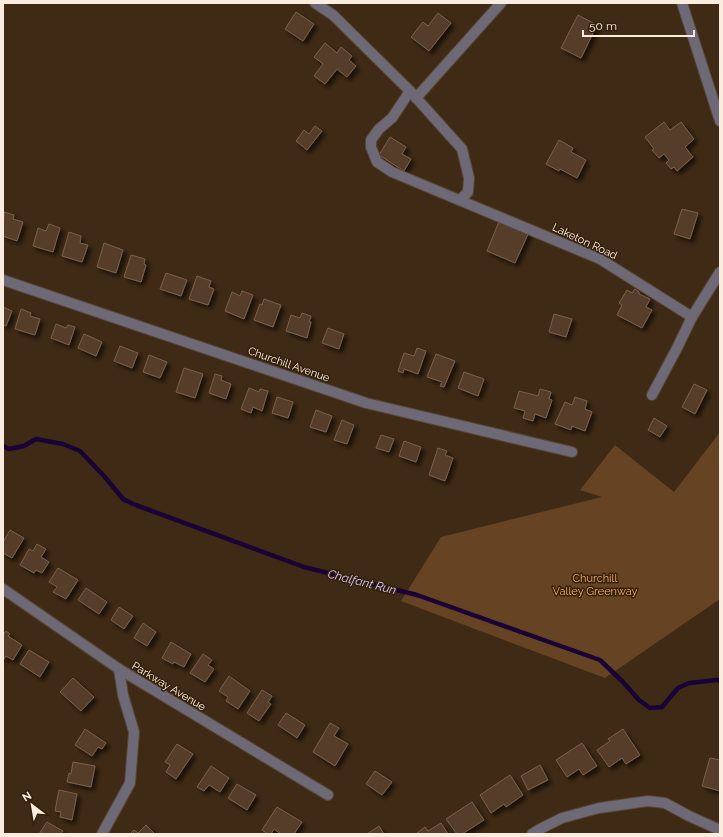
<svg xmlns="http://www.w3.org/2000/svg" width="723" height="837" viewBox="0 0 723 837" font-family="Raleway,sans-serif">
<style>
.green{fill:#654323}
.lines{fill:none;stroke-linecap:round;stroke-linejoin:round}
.stream{stroke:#1a0236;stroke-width:4.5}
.building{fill:#563e2a;stroke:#7a614c;filter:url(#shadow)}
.minor-casing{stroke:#594531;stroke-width:12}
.minor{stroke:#6d6976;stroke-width:10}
.labels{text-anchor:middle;stroke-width:3;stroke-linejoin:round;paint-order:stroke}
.street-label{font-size:11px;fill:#faecdf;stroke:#35200b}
.park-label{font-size:11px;fill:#faaf68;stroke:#35200b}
.water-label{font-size:12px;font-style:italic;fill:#d9c9fe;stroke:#35200b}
</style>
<defs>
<filter id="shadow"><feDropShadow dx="3.5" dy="3.5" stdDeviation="2" flood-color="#0009"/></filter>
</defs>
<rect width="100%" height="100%" fill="#3f2a15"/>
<path class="green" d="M720 432V599L605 678 401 601 441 537 602 497 580 490 615 445 674 492Z"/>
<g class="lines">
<path class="stream" d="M3 446 9 449 24 446 36 439 63 444 80 451 104 476 123 499 133 504 304 567 417 595 600 660 622 681 639 700 650 708 662 707 678 688 689 683 717 680 720 681"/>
</g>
<g class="building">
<path d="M296 12 314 24 303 41 285 29Z"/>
<path d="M438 13 451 23 429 51 411 37 423 22 428 26Z"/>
<path d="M578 15 597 25 581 58 561 48Z"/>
<path d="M325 43 337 53 341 47 352 56 349 60 356 66 347 77 337 69 325 84 314 76 323 64 314 57Z"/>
<path d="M664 122 670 130 681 122 694 139 685 147 693 157 677 171 674 167 671 169 666 163 669 160 664 154 659 158 652 150 654 149 645 137Z"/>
<path d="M315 126 322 131 307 150 296 141 304 130 309 134Z"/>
<path d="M390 137 406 147 402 154 411 159 404 171 379 155Z"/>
<path d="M559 140 573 148 571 152 586 160 577 178 560 169 559 171 546 164Z"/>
<path d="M682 209 698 213 690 239 674 234Z"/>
<path d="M4 212 14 215 13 219 23 222 17 241 3 236Z"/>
<path d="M500 219 529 232 515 263 487 251Z"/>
<path d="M49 224 60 228 53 252 33 246 38 228 46 231Z"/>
<path d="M69 232 81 236 80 243 88 245 82 262 62 256Z"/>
<path d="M104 243 123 250 116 273 97 267Z"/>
<path d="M131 255 145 259 144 264 146 265 141 282 124 277Z"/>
<path d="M166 273 187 280 181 296 160 289Z"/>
<path d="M197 276 211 281 209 287 214 289 208 305 189 299Z"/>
<path d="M635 289 639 292V294L650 299 646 307 652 310 642 328 617 315 622 305 619 303 627 290 632 293Z"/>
<path d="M242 291 253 295 244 319 225 311 232 292 240 296Z"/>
<path d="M264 299 281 305 273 327 254 320 260 304 262 305Z"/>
<path d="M3 307 12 311 6 326 3 325Z"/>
<path d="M21 309 31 313 30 316 40 319 35 335 15 329Z"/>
<path d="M302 313 311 316 309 322H311L307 338 286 331 291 315 300 318Z"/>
<path d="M554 314 572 319 566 337 549 332Z"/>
<path d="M56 324 66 328 68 325 75 327 69 345 51 338Z"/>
<path d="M328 328 344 334 339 349 322 343Z"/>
<path d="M84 334 102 342 96 356 78 348Z"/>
<path d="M120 346 138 353 132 368 114 361Z"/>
<path d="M417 348 426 351 418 374 404 369 403 373 398 371 404 353 414 356Z"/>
<path d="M436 354 455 361 444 387 440 386 442 382 427 377Z"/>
<path d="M149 355 167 362 160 378 143 372Z"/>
<path d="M184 368 203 374 195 398 176 392Z"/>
<path d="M464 372 484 379 478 396 458 388Z"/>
<path d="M215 374 222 376 221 380 231 384 226 399 209 393Z"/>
<path d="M694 384 707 390 695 414 682 407Z"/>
<path d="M249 388 259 392 260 389 268 391 262 411 253 407 251 413 241 409Z"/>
<path d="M540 389 551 392 549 399 552 400 546 418 535 414 533 421 523 418 525 411 514 408 519 391 538 396Z"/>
<path d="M277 397 293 402 288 418 272 413Z"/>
<path d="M575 397 587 401 585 409 592 412 585 431 572 426 571 430 555 424 565 402 572 405Z"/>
<path d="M316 410 332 416 326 432 310 427Z"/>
<path d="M654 418 667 426 660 437 648 430Z"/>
<path d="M342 420 354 425 347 444 334 440Z"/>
<path d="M381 435 394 439 389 452 376 448Z"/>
<path d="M404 441 421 447 416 462 399 456Z"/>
<path d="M438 448 447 451 445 455 453 458 445 481 429 475Z"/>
<path d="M10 530 24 538 12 558 3 553V542Z"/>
<path d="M37 544 46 549 41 557 49 562 42 573 36 570 34 573 20 565 29 549 33 551Z"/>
<path d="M58 568 78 580 66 599 53 592 57 587 49 582Z"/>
<path d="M86 588 107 602 99 614 78 600Z"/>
<path d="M119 607 133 616 124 629 111 620Z"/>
<path d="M143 623 156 632 147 646 134 638Z"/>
<path d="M6 631 10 634 8 636 22 645 13 660 6 656 3 660V635Z"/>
<path d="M171 642 191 654 184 667 174 662 173 664 162 658Z"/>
<path d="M29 650 49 662 40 677 20 664Z"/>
<path d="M203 654 212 660 208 665 214 669 205 682 190 673Z"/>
<path d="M229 676 250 691 238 709 226 701 228 697 219 691Z"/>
<path d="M73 678 94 697 81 711 60 692Z"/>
<path d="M262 690 272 696 268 702 271 704 259 721 247 713Z"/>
<path d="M286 713 305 725 297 738 278 725Z"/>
<path d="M330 723 339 728 334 736 348 744 335 766 313 752Z"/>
<path d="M85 729 106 743 102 749 98 747 92 756 75 745Z"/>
<path d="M623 729 640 755 626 764 622 758 609 767 597 750 610 741 608 739Z"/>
<path d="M582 743 597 766 583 775 579 769 567 777 556 760Z"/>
<path d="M177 744 193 754 176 779 166 772 170 765 165 762Z"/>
<path d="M710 758 720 760V791L702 786Z"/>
<path d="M73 762 95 766 91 787 67 782 69 773 71 774Z"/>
<path d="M540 765 548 780 528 790 521 776Z"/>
<path d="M211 766 229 778 220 792 209 785 204 791 197 787Z"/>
<path d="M375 771 392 782 382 795 366 784Z"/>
<path d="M510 775 523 795 506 807 504 804 491 813 480 795Z"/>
<path d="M237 784 256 795 247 810 228 798Z"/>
<path d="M59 790 77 794 72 820 60 817 61 812 55 811Z"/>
<path d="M472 802 484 820 462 834H457L446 819Z"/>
<path d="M277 807 302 822 294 834H281L274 829 271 834H268L262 830Z"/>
<path d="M47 822 63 831 61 834H39Z"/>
<path d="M441 823 448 834H418L417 833 425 827 428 831Z"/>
<path d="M146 825 155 834H130L134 830 138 833Z"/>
<path d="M379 826 384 834H367Z"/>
</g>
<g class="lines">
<defs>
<g id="minor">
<path d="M315 3 333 15 410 91 462 149 469 178 468 192 460 200"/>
<path d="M682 3 720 121"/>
<path d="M410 91 392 118 379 129 371 140V147L377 162 392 172 600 259 692 317"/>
<path d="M416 98 501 3"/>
<path d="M3 280 366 403 572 452"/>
<path d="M652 395 677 348 692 317 720 272"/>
<path d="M3 589 119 669 328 795"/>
<path d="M102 834 130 783 134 732 123 695 119 669"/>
<path d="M532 834 540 829 562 818 599 808 648 801 665 803 689 816 720 830"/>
</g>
</defs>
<use href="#minor" class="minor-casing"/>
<use href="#minor" class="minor"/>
</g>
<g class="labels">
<g class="street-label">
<text transform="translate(585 241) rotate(25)" y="4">Laketon Road</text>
<text transform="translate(289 364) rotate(19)" y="4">Churchill Avenue</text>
<text transform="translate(169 686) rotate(31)" y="4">Parkway Avenue</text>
</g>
<g class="park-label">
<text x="595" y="582">Churchill<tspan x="595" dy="13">Valley Greenway</tspan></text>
</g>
<g class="water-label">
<text transform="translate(362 582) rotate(14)" y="4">Chalfant Run</text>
</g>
</g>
<rect width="723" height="837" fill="none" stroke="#faecdf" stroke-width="8"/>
<g transform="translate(32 805) rotate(329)" stroke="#35200b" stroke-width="3" paint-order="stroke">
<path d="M0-3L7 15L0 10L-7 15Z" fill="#faecdf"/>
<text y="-6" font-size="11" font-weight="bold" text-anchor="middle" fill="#faecdf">N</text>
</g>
<path d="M583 30v6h111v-6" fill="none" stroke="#faecdf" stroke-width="2"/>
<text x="589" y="30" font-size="12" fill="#faecdf" stroke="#35200b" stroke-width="3" paint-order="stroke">50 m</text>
</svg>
